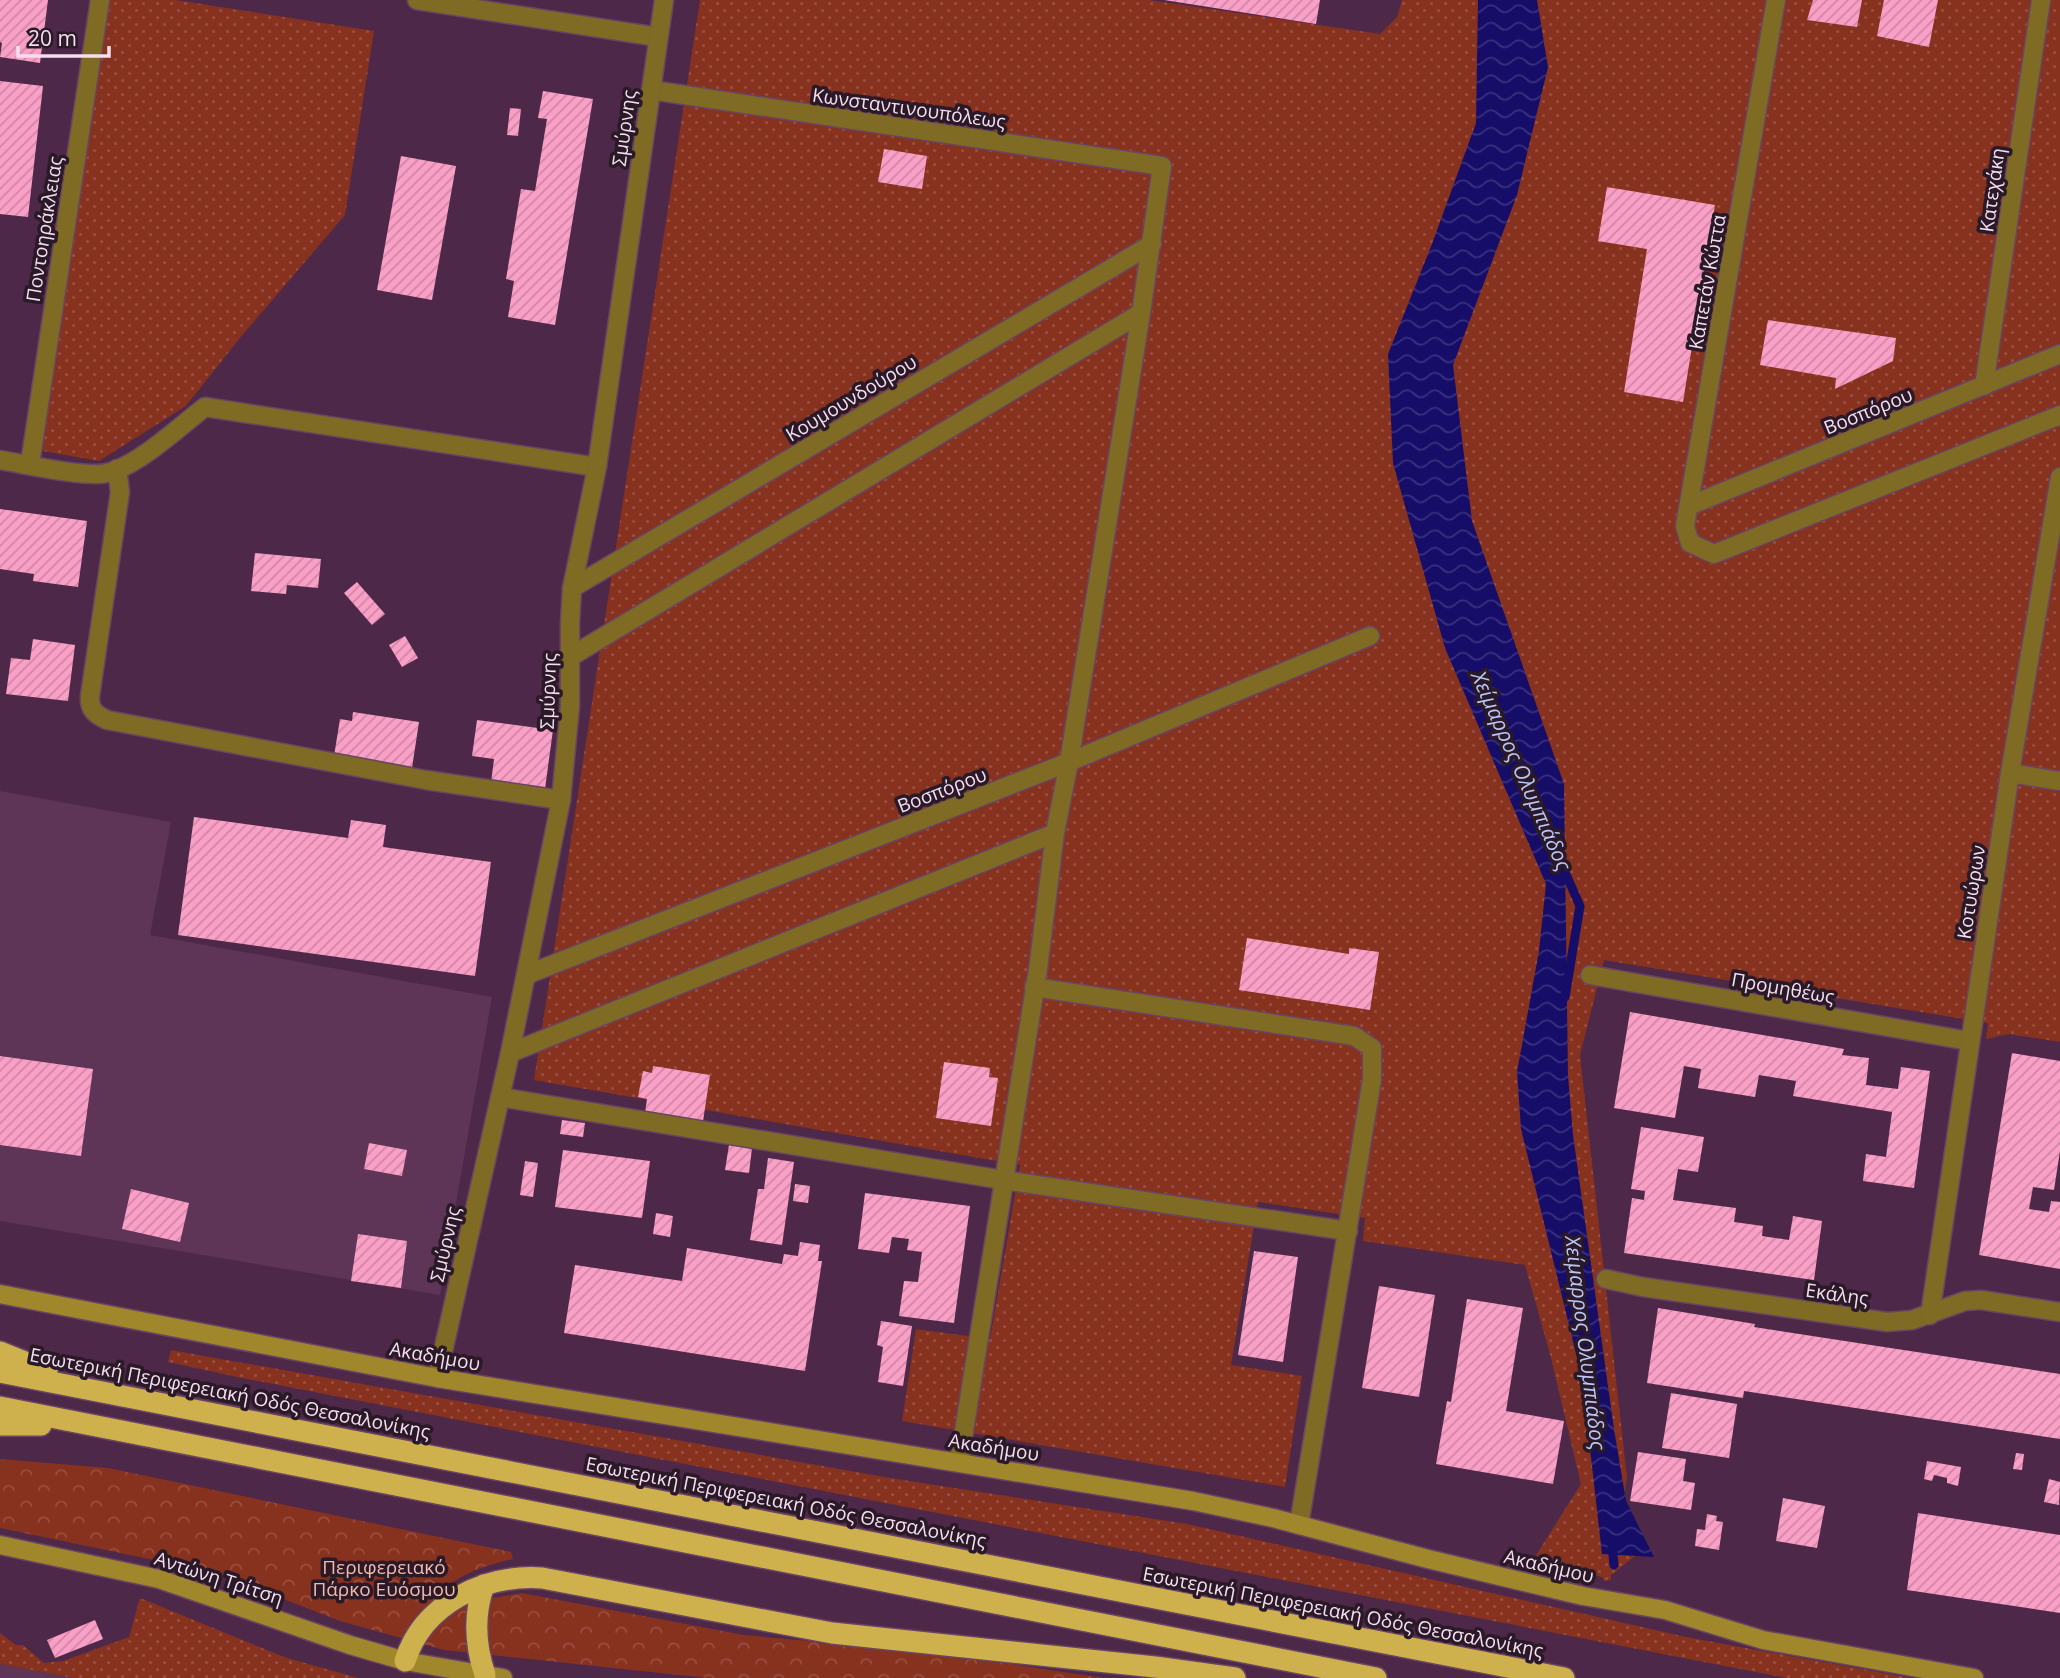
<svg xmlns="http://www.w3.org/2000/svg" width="2060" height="1678" viewBox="0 0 2060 1678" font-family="'Open Sans',sans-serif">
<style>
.built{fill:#5e3457}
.grass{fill:url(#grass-dots)}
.forest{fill:url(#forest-crowns)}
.water{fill:url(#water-waves)}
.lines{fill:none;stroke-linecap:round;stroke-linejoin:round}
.stream{stroke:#150d68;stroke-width:9}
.building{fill:url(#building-hatch)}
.street-casing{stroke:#694563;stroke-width:21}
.secondary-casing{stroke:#694563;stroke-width:21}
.highway-casing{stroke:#694563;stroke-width:24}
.street{stroke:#7f6b23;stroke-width:18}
.secondary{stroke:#a1872b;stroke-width:18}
.highway{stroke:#ceb14d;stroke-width:21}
.labels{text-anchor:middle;stroke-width:7;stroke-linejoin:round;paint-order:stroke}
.street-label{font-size:19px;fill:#f6def1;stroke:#2a1926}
.park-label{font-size:19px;fill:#f2b8ab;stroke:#2a1926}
.water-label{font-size:21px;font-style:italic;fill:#b9c6f7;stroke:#2a1926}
</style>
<defs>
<pattern id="grass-dots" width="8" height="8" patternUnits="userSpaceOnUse" patternTransform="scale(1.75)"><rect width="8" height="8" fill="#87311f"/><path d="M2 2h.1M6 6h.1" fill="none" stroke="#994e40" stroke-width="1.8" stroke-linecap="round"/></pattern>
<pattern id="forest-crowns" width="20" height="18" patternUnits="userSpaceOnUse" patternTransform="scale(1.75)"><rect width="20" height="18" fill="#87311f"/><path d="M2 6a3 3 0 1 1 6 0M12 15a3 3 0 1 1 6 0" fill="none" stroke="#994e40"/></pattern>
<pattern id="water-waves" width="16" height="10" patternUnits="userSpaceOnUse" patternTransform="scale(1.75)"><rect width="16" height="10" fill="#150d68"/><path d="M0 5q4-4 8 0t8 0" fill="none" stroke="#38307e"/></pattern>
<pattern id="building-hatch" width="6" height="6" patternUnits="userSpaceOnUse" patternTransform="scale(1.75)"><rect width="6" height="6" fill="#fa9fc6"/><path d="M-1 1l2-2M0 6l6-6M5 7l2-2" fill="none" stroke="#ce88a6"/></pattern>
</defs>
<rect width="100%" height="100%" fill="#4e2848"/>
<g class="built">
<path d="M0 791 171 822 150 935 492 997 440 1295 0 1221Z"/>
<path d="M0 1664 73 1678H0Z"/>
</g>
<g class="grass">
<path d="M101 0H176L374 31 345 215 239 339 186 406 99 461 32 449Z"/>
<path d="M700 0H1149L1380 34 1397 17 1402 0H2060V1042L2009 1034 1986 1039 1988 1023 1604 960 1580 1055 1627 1478 1624 1496 1635 1556 1611 1575V1580L1604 1581 1602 1577 1533 1560 1581 1484 1550 1354 1525 1265 1363 1241 1365 1218 1258 1202 1231 1365 1302 1376 1285 1487 902 1421 916 1329 990 1339 1020 1165 534 1080Z"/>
<path d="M171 1350 890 1478 1187 1524 1686 1637 1911 1678H1787L237 1377 168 1362Z"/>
<path d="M140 1598 284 1657 358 1678H73L0 1664V1633L16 1645H23L44 1663 63 1661 129 1637Z"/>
</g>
<path class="forest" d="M0 1459 108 1468 511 1552 513 1559C488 1565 462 1572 445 1590L492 1598 522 1593 744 1635 931 1652 1103 1678H707L444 1650 340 1621 217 1573 0 1528Z"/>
<path class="water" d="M1478 0H1537L1548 67 1517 195 1453 365 1472 521 1564 784 1568 1076 1573 1135 1614 1429 1626 1501 1654 1557 1602 1554 1582 1378 1521 1129 1517 1072 1539 951 1546 884 1445 648 1393 463 1388 354 1432 244 1476 123Z"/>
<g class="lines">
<g class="stream">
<path d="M1561 863 1580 906 1565 997"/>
<path d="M1612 1545 1614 1565"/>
</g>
</g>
<g class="building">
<path d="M0 0H48L40 63 0 57 2 43 0 42Z"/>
<path d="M1164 0H1320L1316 24Z"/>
<path d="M1813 0H1862L1857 27 1807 20Z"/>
<path d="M1884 0H1938L1929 47 1877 36Z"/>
<path d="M0 81 43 86 28 217 0 214Z"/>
<path d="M543 91 593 99 555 325 508 317 514 281 506 279 521 189 535 191 547 119 538 118Z"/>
<path d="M510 108 521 109 518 136 507 135Z"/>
<path d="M884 149 927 156 922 189 878 182Z"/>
<path d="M401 156 456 166 432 300 377 290Z"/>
<path d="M1607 187 1715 205 1683 402 1624 392 1647 249 1598 241Z"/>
<path d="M1768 320 1896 338 1893 361 1835 389 1836 378 1760 365Z"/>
<path d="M0 509 87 521 78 587 33 581 34 574 0 569Z"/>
<path d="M255 553 321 559 318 588 287 585 286 594 251 591Z"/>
<path d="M357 582 385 614 372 625 344 593Z"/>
<path d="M405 636 418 658 402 667 389 645Z"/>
<path d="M33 639 75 645 68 701 6 694 11 658 30 660Z"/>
<path d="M353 712 419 722 412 768 334 756 340 719 352 721Z"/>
<path d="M477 720 553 730 545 789 491 783 494 759 472 756Z"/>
<path d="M194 817 348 838 351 820 386 825 383 847 491 862 475 976 178 935Z"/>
<path d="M1247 938 1349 954V948L1379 952 1370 1010 1239 990Z"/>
<path d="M1630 1012 1844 1049 1842 1055 1869 1058 1866 1085 1898 1089 1901 1067 1930 1071 1914 1188 1863 1181 1866 1154 1886 1157 1892 1112 1793 1096 1796 1081 1759 1075 1755 1097 1698 1088 1701 1069 1684 1066 1675 1118 1614 1108Z"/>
<path d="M2012 1053 2060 1061V1151L2054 1190 2033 1187 2029 1209 2049 1212 2051 1201 2060 1202V1269L1979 1255Z"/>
<path d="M0 1056 93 1069 81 1156 0 1145Z"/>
<path d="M944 1062 990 1068 989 1077 998 1078 991 1126 936 1118Z"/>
<path d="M653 1066 710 1075 702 1128 644 1119 647 1099 638 1097 643 1071 652 1073Z"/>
<path d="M562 1120 585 1123 583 1137 560 1134Z"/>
<path d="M1641 1127 1704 1137 1698 1172 1678 1169 1673 1200 1736 1208 1734 1222 1763 1226 1762 1236 1789 1240 1793 1216 1822 1221 1814 1280 1624 1253 1632 1198 1644 1200 1645 1191 1631 1189Z"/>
<path d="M369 1143 407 1150 402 1176 364 1169Z"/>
<path d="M729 1145 752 1148 749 1173 725 1170Z"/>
<path d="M563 1150 650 1161 642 1218 555 1207Z"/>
<path d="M768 1158 794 1162 782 1245 750 1240 758 1189H764Z"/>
<path d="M525 1161 538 1163 533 1197 520 1195Z"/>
<path d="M795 1184 810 1186 808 1203 793 1201Z"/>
<path d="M131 1189 189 1203 180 1242 122 1229Z"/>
<path d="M865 1193 970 1206 954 1323 899 1316 904 1281 918 1282 922 1252 907 1250 909 1239 892 1237 889 1253 858 1249Z"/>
<path d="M656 1213 673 1216 670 1237 653 1234Z"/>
<path d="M358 1234 407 1241 401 1288 351 1281Z"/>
<path d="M800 1242 820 1245 818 1261H822L805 1371 564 1333 575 1265 682 1281 687 1248 782 1264 784 1254 798 1256Z"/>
<path d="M1254 1251 1298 1257 1283 1362 1238 1355Z"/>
<path d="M1379 1286 1435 1295 1419 1397 1362 1388Z"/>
<path d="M1467 1299 1523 1308 1506 1411 1564 1421 1553 1484 1436 1464 1447 1401 1451 1402Z"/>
<path d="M1658 1308 1755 1324 1754 1327 2060 1374V1439L1744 1391 1743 1398 1647 1383Z"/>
<path d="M881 1321 912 1326 903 1386 878 1382 883 1347 877 1345Z"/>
<path d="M1671 1393 1737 1404 1729 1458 1662 1448Z"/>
<path d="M1638 1452 1686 1459 1683 1481 1695 1483 1691 1510 1630 1501Z"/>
<path d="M2016 1453 2024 1454 2022 1470 2013 1469Z"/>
<path d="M1927 1461 1961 1467 1958 1486 1947 1483V1478L1934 1475 1932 1481 1924 1479Z"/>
<path d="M2049 1479 2060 1482 2059 1505 2044 1502Z"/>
<path d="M1783 1498 1825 1506 1817 1548 1776 1541Z"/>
<path d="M1918 1513 2060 1535V1613L1907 1590Z"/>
<path d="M1707 1514 1717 1516 1716 1521 1723 1522 1719 1550 1695 1546 1697 1529 1705 1530Z"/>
<path d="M95 1620 103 1639 55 1658 47 1640Z"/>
</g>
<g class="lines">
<defs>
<g id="street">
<path d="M417 0 658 37"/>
<path d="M1776 0 1685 526 1690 543 1714 554 2060 415"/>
<path d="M651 90 1162 166 1141 313 1069 762 1055 833 1038 969 959 1462"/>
<path d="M1984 386 2041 0"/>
<path d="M0 460C25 464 85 478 107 473 138 466 180 426 205 407L597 467"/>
<path d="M30 464 100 0"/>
<path d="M117 469 120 492 90 696C89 710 95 714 107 720L426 780 561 800"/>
<path d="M1691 505 2060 354"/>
<path d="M572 588 1152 244"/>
<path d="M570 657 1141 313"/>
<path d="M2010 773 2060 781"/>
<path d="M526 975 1069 762 1370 636"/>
<path d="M1590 975 1969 1041"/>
<path d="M1034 987 1354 1036 1372 1048V1079L1299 1525"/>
<path d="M510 1053 1055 833"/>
<path d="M500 1097 1003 1180 1348 1231"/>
<path d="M1606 1279 1643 1287 1887 1322 1912 1320 1965 1301 1981 1300 2060 1312"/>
<path d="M1930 1315 2010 773 2060 477"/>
<path d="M437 1378 510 1053 561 800 570 706V623L572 588 597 467 664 0"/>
</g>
<g id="secondary">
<path d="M0 1294 437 1378 1193 1501 1273 1518 1428 1559 1583 1596 1665 1610 1763 1640 1974 1678"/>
<path d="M0 1545 159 1579 350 1645 405 1661 503 1678"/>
</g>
<g id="highway">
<path d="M0 1352 47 1371"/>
<path d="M0 1372 1564 1678"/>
<path d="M0 1407 1376 1678"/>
<path d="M0 1425H41"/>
<path d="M484 1585C473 1616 475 1645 485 1675"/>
<path d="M405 1661C423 1604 484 1574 542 1578L832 1633 1155 1667 1235 1678"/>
</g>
</defs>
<use href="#street" class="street-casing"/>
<use href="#secondary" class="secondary-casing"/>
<use href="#highway" class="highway-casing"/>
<use href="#street" class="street"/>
<use href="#secondary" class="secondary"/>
<use href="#highway" class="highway"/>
</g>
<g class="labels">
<g class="street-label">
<text transform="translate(909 108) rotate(8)" y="7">Κωνσταντινουπόλεως</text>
<text transform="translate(624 128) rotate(-82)" y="7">Σμύρνης</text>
<text transform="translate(1992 190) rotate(-82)" y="7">Κατεχάκη</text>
<text transform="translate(44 229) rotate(-81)" y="7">Ποντοηράκλειας</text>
<text transform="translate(1707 282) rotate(-80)" y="7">Καπετάν Κώττα</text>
<text transform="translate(851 398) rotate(-31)" y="7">Κουμουνδούρου</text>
<text transform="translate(1868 411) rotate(-22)" y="7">Βοσπόρου</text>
<text transform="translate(548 691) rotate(-88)" y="7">Σμύρνης</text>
<text transform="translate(942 790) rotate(-21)" y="7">Βοσπόρου</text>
<text transform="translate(1971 892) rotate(-81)" y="7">Κοτυώρων</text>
<text transform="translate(1783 988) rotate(10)" y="7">Προμηθέως</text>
<text transform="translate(445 1244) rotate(-77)" y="7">Σμύρνης</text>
<text transform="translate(1837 1294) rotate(8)" y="7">Εκάλης</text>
<text transform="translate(435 1356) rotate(10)" y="7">Ακαδήμου</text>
<text transform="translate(230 1393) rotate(11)" y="7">Εσωτερική Περιφερειακή Οδός Θεσσαλονίκης</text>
<text transform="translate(994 1447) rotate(9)" y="7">Ακαδήμου</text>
<text transform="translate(786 1502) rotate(11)" y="7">Εσωτερική Περιφερειακή Οδός Θεσσαλονίκης</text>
<text transform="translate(1549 1566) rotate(13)" y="7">Ακαδήμου</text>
<text transform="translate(219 1578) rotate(18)" y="7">Αντώνη Τρίτση</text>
<text transform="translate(1343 1612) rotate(11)" y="7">Εσωτερική Περιφερειακή Οδός Θεσσαλονίκης</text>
</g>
<g class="park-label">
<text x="384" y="1574">Περιφερειακό<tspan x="384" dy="22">Πάρκο Ευόσμου</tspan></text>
</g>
<g class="water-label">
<text transform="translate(1521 771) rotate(66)" y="7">Χείμαρρος Ολυμπιάδος</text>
<text transform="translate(1585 1343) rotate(83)" y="7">Χείμαρρος Ολυμπιάδος</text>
</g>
</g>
<path d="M18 46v10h91v-10" fill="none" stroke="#f6def1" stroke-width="3.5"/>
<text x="28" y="46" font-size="21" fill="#f6def1" stroke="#2a1926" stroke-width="5" paint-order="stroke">20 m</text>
</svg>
